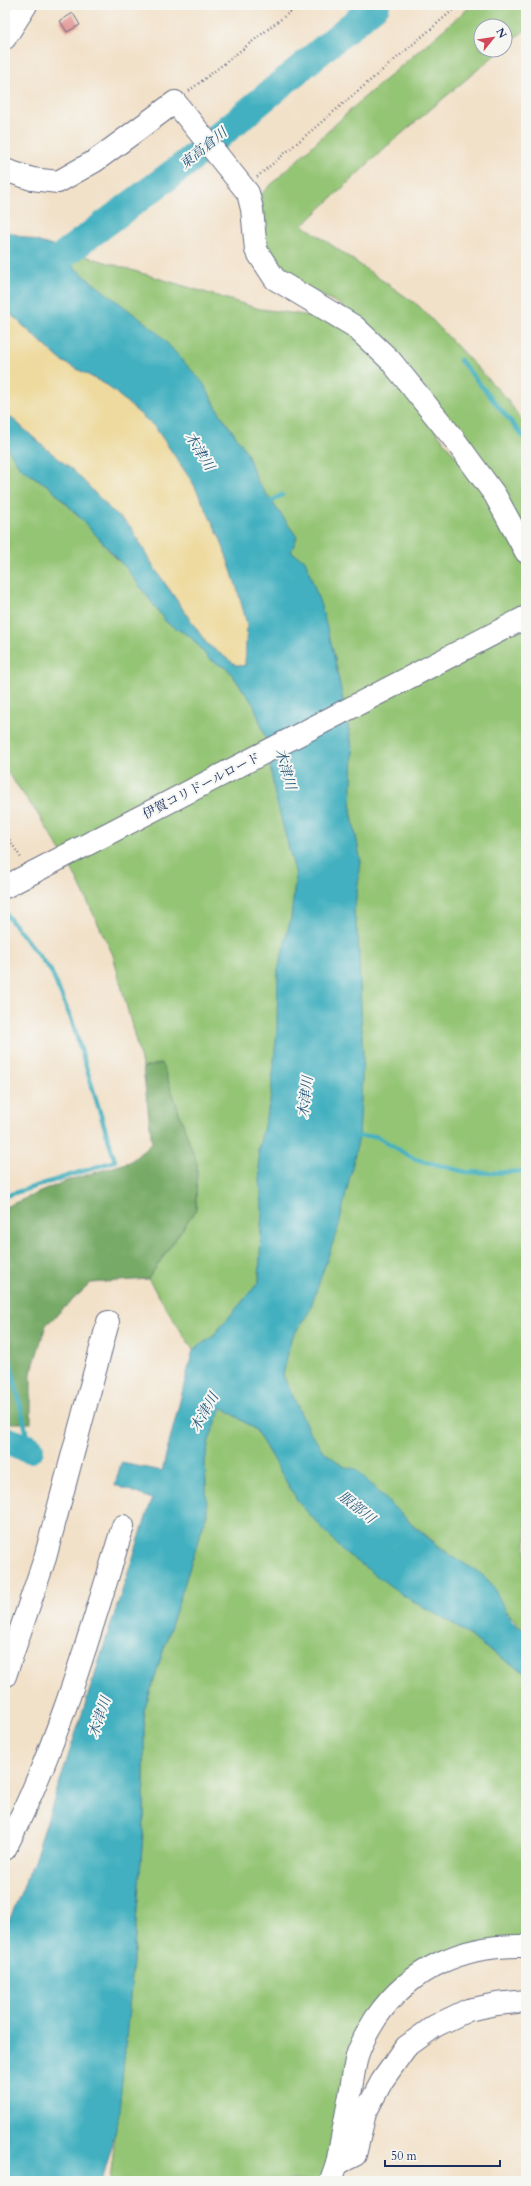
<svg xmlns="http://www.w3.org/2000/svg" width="531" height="2186" viewBox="0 0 531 2186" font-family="Cardo,'Noto Serif JP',serif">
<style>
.green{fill:#94c575;stroke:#587a6a}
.forest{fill:#7a6;stroke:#496c62}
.sand{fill:#eeda9e;stroke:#84847e}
.water{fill:#42b0c0;stroke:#2e708f}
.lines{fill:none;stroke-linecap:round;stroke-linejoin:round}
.stream{stroke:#42b0c0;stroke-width:4.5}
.river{stroke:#42b0c0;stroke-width:28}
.building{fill:#e29897}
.minor-casing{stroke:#666d83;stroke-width:24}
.path{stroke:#666d83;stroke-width:2.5;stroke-dasharray:1 3;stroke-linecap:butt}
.minor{stroke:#fff;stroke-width:22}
.labels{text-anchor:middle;stroke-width:4;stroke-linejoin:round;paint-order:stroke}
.street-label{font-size:13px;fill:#1b2f5e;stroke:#f6f6f2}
.water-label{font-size:14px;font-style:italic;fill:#295c80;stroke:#f6f6f2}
</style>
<rect width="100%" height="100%" fill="#f6f6f2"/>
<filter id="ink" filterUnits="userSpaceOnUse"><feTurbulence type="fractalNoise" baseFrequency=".025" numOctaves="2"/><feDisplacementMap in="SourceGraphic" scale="8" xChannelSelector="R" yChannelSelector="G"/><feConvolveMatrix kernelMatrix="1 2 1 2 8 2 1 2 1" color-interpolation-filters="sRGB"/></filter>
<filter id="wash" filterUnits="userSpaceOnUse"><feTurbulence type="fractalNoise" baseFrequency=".012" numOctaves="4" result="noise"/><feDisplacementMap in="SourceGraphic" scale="16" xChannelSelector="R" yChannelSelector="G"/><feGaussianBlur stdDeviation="0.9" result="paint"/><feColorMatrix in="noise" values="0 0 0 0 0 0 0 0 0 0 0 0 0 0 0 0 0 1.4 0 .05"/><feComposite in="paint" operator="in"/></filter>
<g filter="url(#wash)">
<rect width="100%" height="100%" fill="#f2e1c9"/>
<g class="green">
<path d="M472 5H526V29L505 47V26H481V50H501L387 146 303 225 419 306 506 398 526 426V531L411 371 378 333 339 304 283 276 266 248 259 196 359 102Z"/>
<path d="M49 245 260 309 320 317 346 330 384 365 486 495 526 568V1631L522 1629 505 1609 488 1580 449 1554 323 1451 308 1429 283 1375 291 1339 309 1312 359 1137 363 1057 358 938 354 913 361 862 351 811 353 751 333 650 291 552 297 537 257 481 246 451 219 412 203 383Z"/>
<path d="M5 444 20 468 47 485 94 531 109 551 127 569 167 623 191 637 209 659 228 669 254 705 265 736 275 795 296 875 291 918 278 970 277 1028 271 1097 258 1150 262 1207 259 1282 212 1337 193 1350 148 1279 196 1209 197 1164 162 1063 143 1068 113 955 70 865 37 813 5 769Z"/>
<path d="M222 1407 255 1429 299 1503 452 1623 489 1650 526 1673V1940L389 1989 324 2181H110L131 1987 144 1821V1711L207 1513 205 1462 209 1440Z"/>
</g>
<path class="forest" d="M162 1063 197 1164 196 1209 148 1279 91 1283 46 1325 31 1373V1423H5V1207L66 1181 130 1162 152 1143 143 1068Z"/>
<path class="sand" d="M5 309 62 361 107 385 155 427 193 483 221 540 237 588 247 624 245 666 236 665 207 644 153 566 130 526 112 511 75 472 43 446 5 412Z"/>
<path class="water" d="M5 231 49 245 88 279 156 331 203 383 219 412 246 451 257 481 297 537 291 552 305 560 321 606 333 650 353 751 351 811 361 862 354 913 358 938 363 1057 359 1137 339 1225 309 1312 291 1339 283 1375 308 1429 323 1451 345 1467 356 1469C385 1499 414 1528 447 1553 459 1562 479 1570 488 1580 501 1595 506 1623 526 1631V1673L489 1650 452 1623 404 1596 343 1551 299 1503 255 1429 222 1407 209 1440 205 1462 207 1513 144 1711V1821L131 1987 118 2122 102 2181H5V1930L34 1861 152 1499 115 1485 121 1463 162 1471 193 1350 212 1337 259 1282 262 1207 258 1150 271 1097 277 1028 278 970 291 918 296 875 275 795 265 736 254 705 228 669 209 659 191 637 167 623 127 569 72 509 47 485 20 468 5 444V412L43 446 75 472 112 511 130 526 153 566 207 644 236 665 245 666 247 624 237 588 221 540 193 483 155 427 107 385 62 361 5 309Z"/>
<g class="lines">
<g class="stream">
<path d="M460 360 526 440"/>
<path d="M266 504 282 495"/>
<path d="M5 913 51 971 72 1021 115 1161 5 1196"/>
<path d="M354 1137 376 1136 415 1159 466 1172 492 1173 526 1171"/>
<path d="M5 1337 30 1449"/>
</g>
<g class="river">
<path d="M31 279 185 164 376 5"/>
<path d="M5 1440 30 1449"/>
</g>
</g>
<g id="blocks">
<path class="building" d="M73 13 80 25 67 32 60 21Z"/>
</g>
</g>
<g filter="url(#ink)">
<use href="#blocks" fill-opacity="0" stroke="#666d83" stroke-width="1"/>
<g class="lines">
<defs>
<g id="minor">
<path d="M5 38 26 5"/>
<path d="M5 170 32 179 58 182 95 161 175 102 248 193 252 209 256 250 275 279 354 326 390 360 454 439 495 495 526 552"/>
<path d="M5 887 526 617"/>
<path d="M5 1676 45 1558 108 1322"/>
<path d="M5 1849C57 1749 90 1634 123 1526"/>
<path d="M337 2164 355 2155 365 2113 382 2081 406 2047 435 2026 468 2010 497 2004 526 2001"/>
<path d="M331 2181 337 2164C341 2141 346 2118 350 2095 352 2082 354 2069 357 2056 361 2043 369 2029 376 2018 411 1967 465 1944 526 1946"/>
</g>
</defs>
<use href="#minor" class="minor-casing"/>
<g class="path">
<path d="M189 91 299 5"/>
<path d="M257 177 459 5"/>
<path d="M5 833 21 858"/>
</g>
<use href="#minor" class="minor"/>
</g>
</g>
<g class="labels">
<g class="street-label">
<text transform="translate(201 785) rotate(-27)" y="5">伊賀コリドールロード</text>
</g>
<g class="water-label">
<text transform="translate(203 148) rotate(-39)" y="5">東高倉川</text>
<text transform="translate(200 451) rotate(58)" y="5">木津川</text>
<text transform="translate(286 769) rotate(74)" y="5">木津川</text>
<text transform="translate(305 1097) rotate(-83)" y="5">木津川</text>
<text transform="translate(204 1412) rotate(-60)" y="5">木津川</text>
<text transform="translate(357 1507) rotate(39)" y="5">服部川</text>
<text transform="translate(99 1717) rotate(-71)" y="5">木津川</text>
</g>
</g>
<rect width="531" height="2186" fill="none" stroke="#f6f6f2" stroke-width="20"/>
<g transform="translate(493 38) rotate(60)"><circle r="19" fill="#f6f6f2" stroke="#9ea6b7"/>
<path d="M0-3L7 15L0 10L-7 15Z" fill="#d1495b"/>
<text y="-6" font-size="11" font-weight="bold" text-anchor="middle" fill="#1b2f5e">N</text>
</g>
<path d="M385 2160v6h115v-6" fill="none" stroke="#1b2f5e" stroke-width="2"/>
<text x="391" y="2160" font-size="12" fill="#1b2f5e" stroke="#f6f6f2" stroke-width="3" paint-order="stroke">50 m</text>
</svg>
